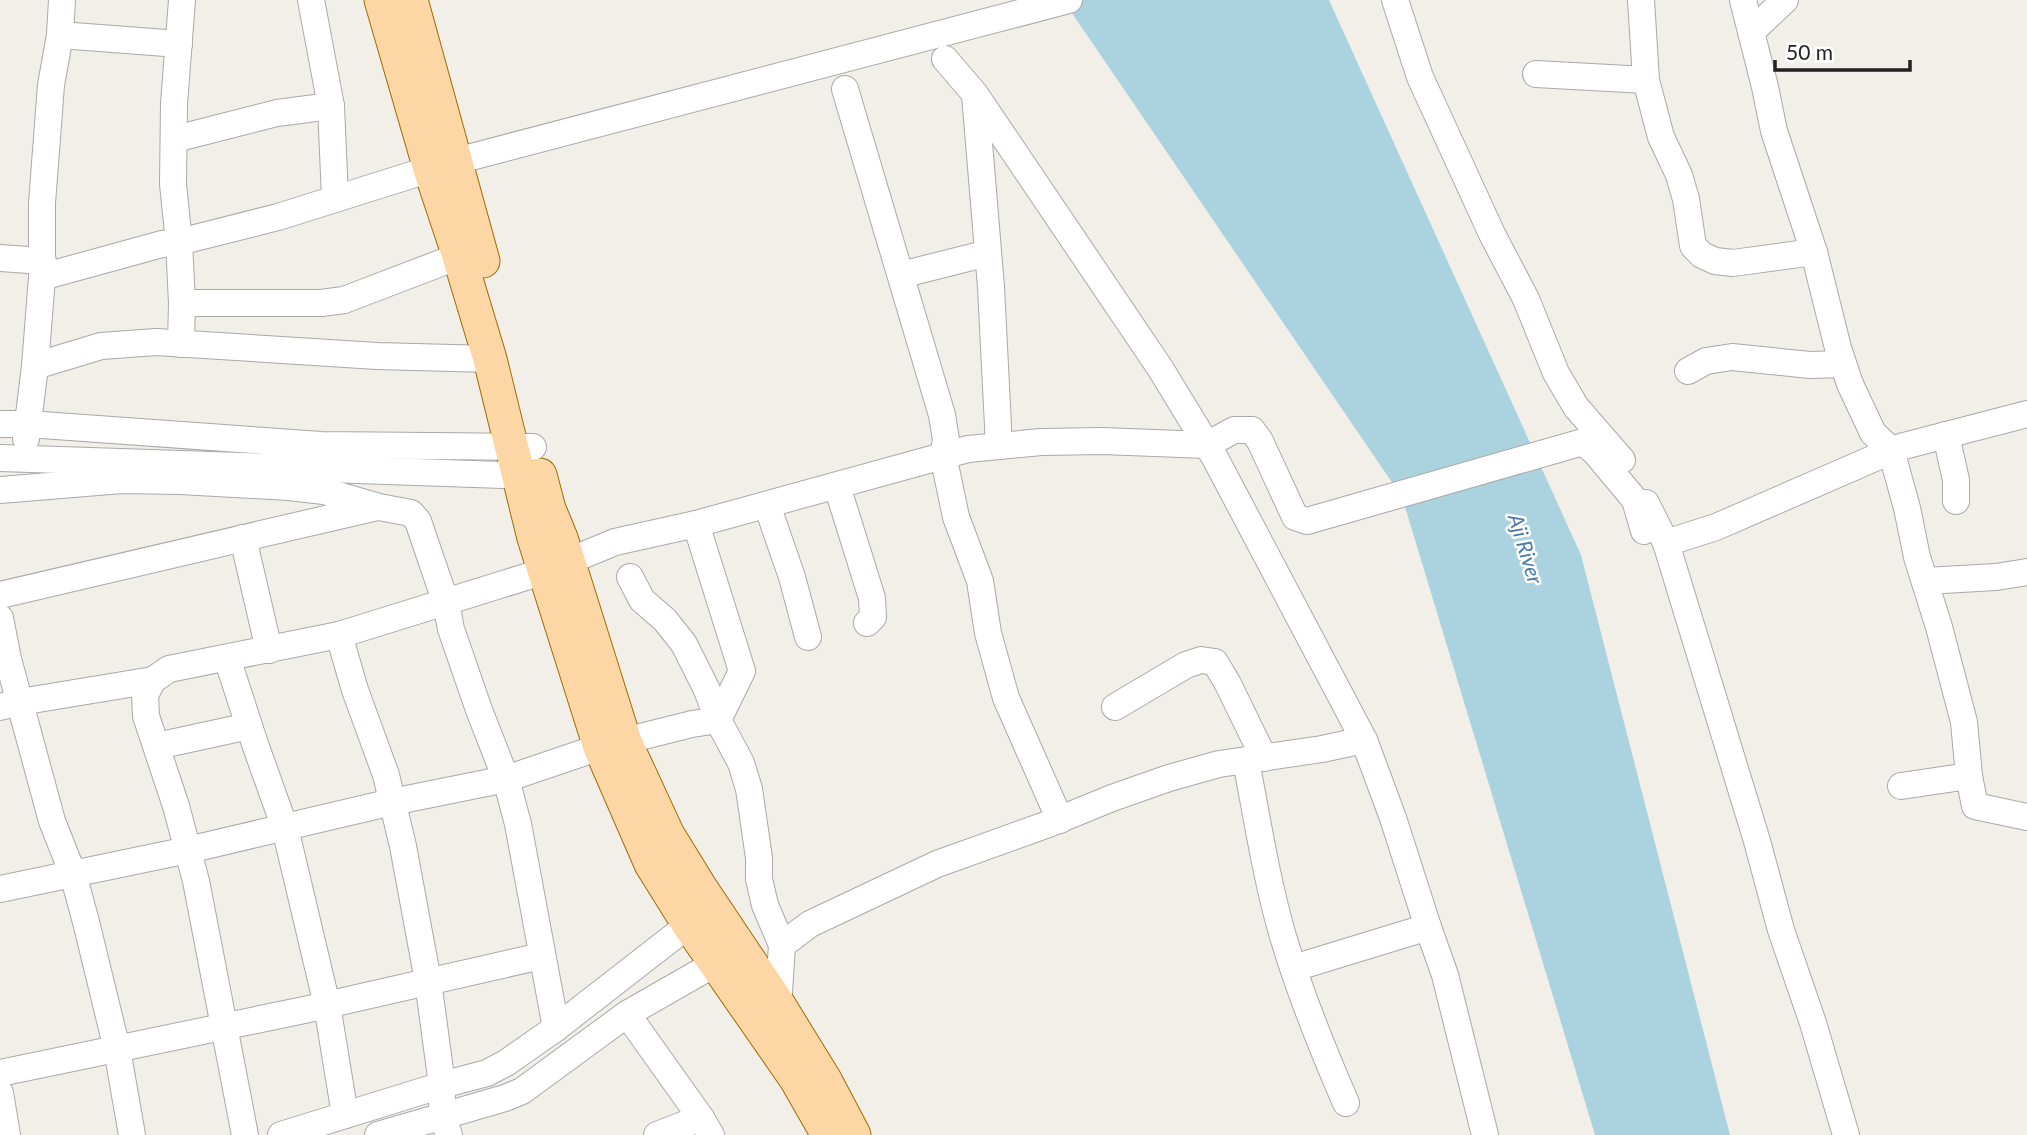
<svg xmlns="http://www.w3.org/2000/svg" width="2027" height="1135" viewBox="0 0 2027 1135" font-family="Lato,sans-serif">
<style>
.water{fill:#aad3df}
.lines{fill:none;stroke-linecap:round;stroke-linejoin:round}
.minor-casing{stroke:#a9a9a9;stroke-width:28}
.major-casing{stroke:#a06b00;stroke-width:35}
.minor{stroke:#fff;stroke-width:26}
.major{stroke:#fcd6a4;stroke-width:33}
.labels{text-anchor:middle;stroke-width:5;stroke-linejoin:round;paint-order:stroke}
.water-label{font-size:21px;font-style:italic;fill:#4a7aab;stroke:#fff}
</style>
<rect width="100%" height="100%" fill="#f2efe9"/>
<path class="water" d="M1063 0H1329L1581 555 1730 1135H1595L1402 497Z"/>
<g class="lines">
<defs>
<g id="minor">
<path d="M311 0 331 106"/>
<path d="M1395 0 1420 77 1492 234 1526 299 1556 373 1576 407 1622 460"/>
<path d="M1641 0 1646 80 1661 137 1679 175 1686 199 1693 246 1702 255 1715 261 1733 263 1814 252"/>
<path d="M1743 0 1765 87 1774 131 1814 252 1838 348 1850 384 1873 433 1891 450 1907 508 1917 557 1939 627 1964 722 1969 776 1975 806 2027 817"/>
<path d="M1751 32 1785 0"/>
<path d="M60 35 179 44"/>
<path d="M945 59 975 94 1160 368 1215 458 1364 740 1393 818 1428 927 1445 975 1485 1135"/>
<path d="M1536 74 1646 80"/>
<path d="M845 89 942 415 946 440 943 455 956 517 980 581 988 633 1006 698 1060 820"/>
<path d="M975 95 991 287 999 446"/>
<path d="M175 139 277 113 331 106 335 198"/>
<path d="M0 258 43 261"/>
<path d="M901 275 988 253"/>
<path d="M42 277 162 244 179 242 278 217 456 161 1069 0"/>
<path d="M182 303H321L344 300 459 256"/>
<path d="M181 344 182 303 179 242 173 184 174 104 182 0"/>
<path d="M35 366 101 346 156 342 377 356 490 359"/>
<path d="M1688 371 1706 361 1732 357 1810 365 1843 364"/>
<path d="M0 424H28L321 445 533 447"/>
<path d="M1946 435 1956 480V501"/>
<path d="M26 439 35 366 42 277V203L51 85 60 35 62 0"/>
<path d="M0 458 535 476"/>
<path d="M837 486 872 598 873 617 867 623"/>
<path d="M0 490 122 480 180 481 289 487 324 491 379 507 411 513 418 521 421 530 446 603 451 629 479 710 506 779 518 824 556 1028"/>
<path d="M1646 503 1666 543 1757 841 1781 930 1813 1023 1846 1135"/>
<path d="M767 505 792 577 808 637"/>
<path d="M696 524 742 671 718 720"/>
<path d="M243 538 269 650"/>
<path d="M1666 543 1716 527 1900 447 2027 414"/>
<path d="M630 577 642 600 665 620 684 644 707 690 718 720"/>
<path d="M1925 581 1996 577 2027 572"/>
<path d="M0 595 377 507"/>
<path d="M0 618 8 659 52 821 73 874 86 922 117 1049 132 1135"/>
<path d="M339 635 355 690 386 775 403 846 428 981 442 1085V1116L449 1135"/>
<path d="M227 658 255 744 285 828 327 1005 345 1115"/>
<path d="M0 707 20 702 153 680"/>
<path d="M1115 707 1186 665 1201 660 1215 662 1228 684 1264 758"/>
<path d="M157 746 249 726"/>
<path d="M1246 761C1257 818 1266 877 1282 933 1299 991 1322 1048 1346 1103"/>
<path d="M1901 786 1969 776"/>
<path d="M0 889 188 850 392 802 506 779 600 747 692 724 718 720 741 763 749 789 759 858V879L765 905 782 945"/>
<path d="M1294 968 1428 927"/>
<path d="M770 1007 777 1002 779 992 782 945 810 924 937 864 1051 823 1112 798 1169 778 1219 764 1322 749 1364 740"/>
<path d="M627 1014 701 1118 711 1135"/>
<path d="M0 1073 309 1009 541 956"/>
<path d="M0 1093 7 1135"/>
<path d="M245 1135 196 881 176 806 146 716 145 695 153 680 169 669 339 635 545 571 615 542 696 524 968 449 1041 442 1102 441 1207 445 1234 430H1252L1260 441 1295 517 1307 521 1583 442 1595 452 1635 500 1644 531"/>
<path d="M281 1135 442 1085 487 1073 506 1063 556 1028 704 913"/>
<path d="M378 1135 505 1098 522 1091 627 1014 730 955"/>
<path d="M657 1135 701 1118"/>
</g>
<g id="major">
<path d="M381 0 430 169 459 256 490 359 534 538 600 747 651 864 689 925 796 1079 828 1135"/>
<path d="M411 0 483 261"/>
<path d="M540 475 549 509 561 538 625 742 668 835 700 887 777 1002 825 1080 854 1135"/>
</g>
</defs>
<use href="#minor" class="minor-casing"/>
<use href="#major" class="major-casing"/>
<use href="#minor" class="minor"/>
<use href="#major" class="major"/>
</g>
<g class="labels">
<g class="water-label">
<text transform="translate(1525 549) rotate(73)" y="7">Aji River</text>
</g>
</g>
<path d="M1775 60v10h135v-10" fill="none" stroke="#222222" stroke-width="3.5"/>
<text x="1786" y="60" font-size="21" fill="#222222" stroke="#ffffff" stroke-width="5" paint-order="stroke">50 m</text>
</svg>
